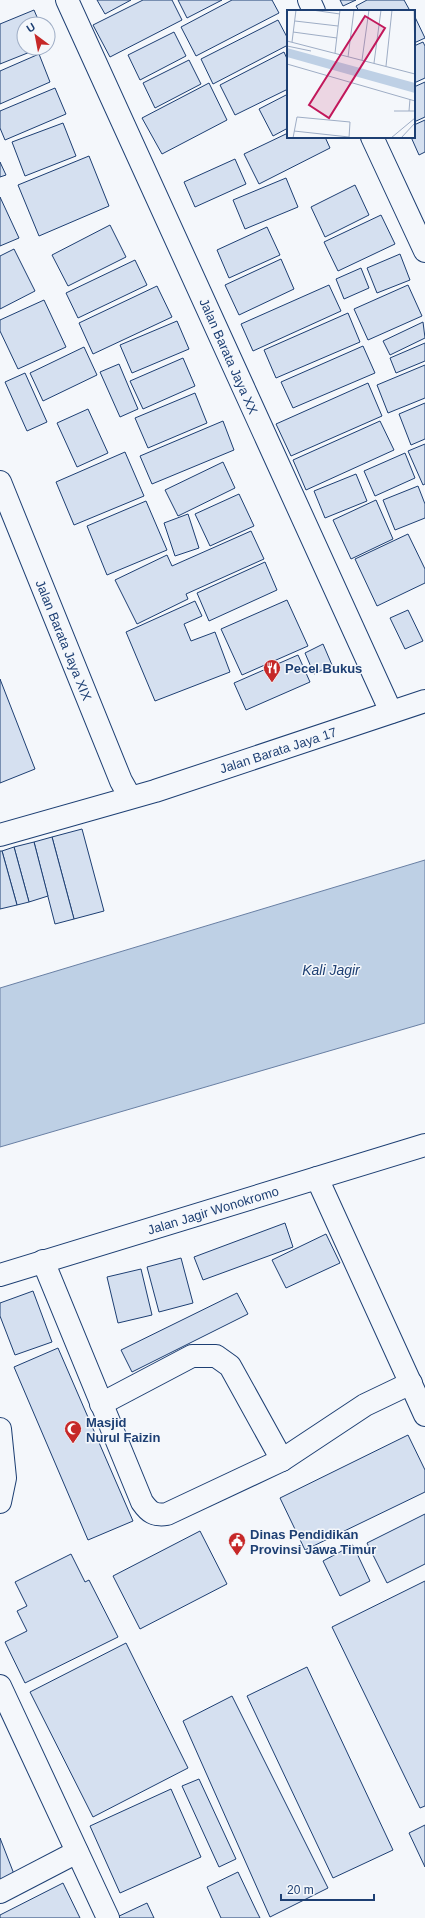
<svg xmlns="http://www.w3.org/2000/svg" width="425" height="1918" viewBox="0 0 425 1918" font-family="Helvetica,sans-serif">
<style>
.water{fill:#bed0e5;stroke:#687fa3}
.building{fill:#d5e0f0;stroke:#1d3f73}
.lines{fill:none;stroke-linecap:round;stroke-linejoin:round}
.minor-casing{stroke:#1d3f73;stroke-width:24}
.major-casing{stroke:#1d3f73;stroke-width:24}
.minor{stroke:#f4f7fb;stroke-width:22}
.major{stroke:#f4f7fb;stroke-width:22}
.labels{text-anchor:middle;stroke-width:3;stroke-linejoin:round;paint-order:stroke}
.street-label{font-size:13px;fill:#1d3f73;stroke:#f4f7fb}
.poi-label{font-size:13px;font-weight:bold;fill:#1d3f73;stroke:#f4f7fb;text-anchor:start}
.water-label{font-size:14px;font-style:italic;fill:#1d3f73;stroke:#f4f7fb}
.inset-road{fill:none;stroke:#9eadc5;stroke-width:1}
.view{fill:#c2185b;fill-opacity:0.15;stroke:#c2185b;stroke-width:2}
.inset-edge{fill:none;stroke:#1d3f73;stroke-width:2}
</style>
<rect width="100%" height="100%" fill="#f4f7fb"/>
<path class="water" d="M425 860V1023L0 1147V988Z"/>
<g class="building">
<path d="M97 0H131L105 14Z"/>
<path d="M143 0H172L182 20 110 57 93 25Z"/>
<path d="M178 0H222L187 18Z"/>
<path d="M232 0H272L279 13 196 56 181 27Z"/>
<path d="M340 0H356L343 6Z"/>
<path d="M367 0H404L409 9 406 11H359L356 6Z"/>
<path d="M34 10 40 24H24V48H40L0 64V24Z"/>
<path d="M414 15 425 38 414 43Z"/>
<path d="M278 20 288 39V45L213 84 201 59Z"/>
<path d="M174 32 186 56 140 80 128 55Z"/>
<path d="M423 42 425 46V78L414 83V46Z"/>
<path d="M284 52 288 61V89L235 115 220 85Z"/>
<path d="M39 54 50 82 0 104V71Z"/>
<path d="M189 60 201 84 155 108 143 83Z"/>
<path d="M425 82V117L414 122V87Z"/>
<path d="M209 83 227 120 162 154 142 118Z"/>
<path d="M55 88 66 114 5 140 0 128V111Z"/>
<path d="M288 94V128L273 136 259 109Z"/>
<path d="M425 120V152L419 155 411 137H414V125Z"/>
<path d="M63 123 76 156 25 176 12 142Z"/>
<path d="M288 133V137H325L330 148 259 184 244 154Z"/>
<path d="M89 156 109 206 39 236 18 185Z"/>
<path d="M235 159 246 184 195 207 184 182Z"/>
<path d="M0 162 6 175 0 177Z"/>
<path d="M286 178 298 207 245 229 233 200Z"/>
<path d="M355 185 369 215 325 237 311 207Z"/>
<path d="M0 197 19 238 0 246Z"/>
<path d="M381 215 395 244 338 271 324 242Z"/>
<path d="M110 225 126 257 68 286 52 255Z"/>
<path d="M267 227 280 255 229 278 217 250Z"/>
<path d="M14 249 35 291 0 309V256Z"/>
<path d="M400 254 410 280 377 293 367 268Z"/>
<path d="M281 259 294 289 239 315 225 285Z"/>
<path d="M135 260 147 285 78 318 66 293Z"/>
<path d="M361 268 369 288 344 299 336 279Z"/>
<path d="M329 285 341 311 253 351 241 324Z"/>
<path d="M408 285 422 316 368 340 354 309Z"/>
<path d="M157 286 172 317 93 354 79 323Z"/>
<path d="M44 300 66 347 18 369 0 331V320Z"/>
<path d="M348 313 360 342 276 378 264 350Z"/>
<path d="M177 321 189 349 132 373 120 345Z"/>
<path d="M423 322 425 338 390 355 383 341Z"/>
<path d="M425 343V361L396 373 390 358Z"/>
<path d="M363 346 375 373 293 408 281 382Z"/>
<path d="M84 347 97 375 43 401 30 373Z"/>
<path d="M183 358 195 386 143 409 130 381Z"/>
<path d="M119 364 138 409 120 417 100 372Z"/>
<path d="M425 365V398L388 413 377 385Z"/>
<path d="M25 373 47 422 27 431 5 382Z"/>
<path d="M368 383 382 416 291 456 276 424Z"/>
<path d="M195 393 207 423 148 448 135 418Z"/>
<path d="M425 403V439L411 445 399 414Z"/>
<path d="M88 409 108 453 77 467 57 423Z"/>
<path d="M223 421 234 450 152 484 140 456Z"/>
<path d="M380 421 394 450 306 490 293 460Z"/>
<path d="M425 444V484L423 485 408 451Z"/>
<path d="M125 452 144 496 74 525 56 482Z"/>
<path d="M405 453 415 478 375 496 364 471Z"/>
<path d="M223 462 235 488 178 516 165 490Z"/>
<path d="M356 474 367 501 325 518 314 491Z"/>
<path d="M418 486 425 504V518L395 530 383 500Z"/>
<path d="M239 494 254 526 210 546 195 514Z"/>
<path d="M376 500 393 539 351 559 333 520Z"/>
<path d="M146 501 167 550 107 575 87 526Z"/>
<path d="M188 514 199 548 175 556 164 523Z"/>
<path d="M251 531 264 559 186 594 188 599 137 624 115 580 167 555 172 566Z"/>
<path d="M408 534 425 569V583L377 606 355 559Z"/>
<path d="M265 562 277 590 209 621 197 593Z"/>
<path d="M287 600 308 646 242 675 221 629Z"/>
<path d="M195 601 202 616 184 624 191 641 215 632 230 672 155 701 126 632Z"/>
<path d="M408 610 423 641 405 649 390 618Z"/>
<path d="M323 644 332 665 314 674 305 653Z"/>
<path d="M298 655 310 682 246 710 234 683Z"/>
<path d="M0 679 35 769 0 783Z"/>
<path d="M82 829 104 911 74 919 52 837Z"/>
<path d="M52 837 74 919 55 924 34 842Z"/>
<path d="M34 842 48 896 29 902 14 847Z"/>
<path d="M14 847 29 902 17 905 2 851Z"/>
<path d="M0 851H2L17 905 0 909Z"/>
<path d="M285 1223 293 1247 203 1280 194 1257Z"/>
<path d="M326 1234 340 1263 286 1288 272 1260Z"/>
<path d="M181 1258 193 1303 159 1312 147 1267Z"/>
<path d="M141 1269 152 1315 118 1323 107 1277Z"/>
<path d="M33 1291 52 1342 15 1355 0 1316V1303Z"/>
<path d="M237 1293 248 1314 132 1372 121 1350Z"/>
<path d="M58 1348 133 1521 88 1540 14 1367Z"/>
<path d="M408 1435 425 1470V1492L305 1550 280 1498Z"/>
<path d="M425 1514V1564L387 1583 367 1543Z"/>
<path d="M200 1531 227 1584 140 1629 113 1576Z"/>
<path d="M353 1545 370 1581 340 1596 323 1561Z"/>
<path d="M71 1554 85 1582 89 1580 118 1637 25 1683 5 1642 27 1631 17 1611 27 1606 15 1582Z"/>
<path d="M425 1581V1806L420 1808 332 1627Z"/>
<path d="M126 1643 188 1768 93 1817 30 1692Z"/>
<path d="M307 1667 393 1850 333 1878 247 1696Z"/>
<path d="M232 1696 328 1888 270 1917 183 1721Z"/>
<path d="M199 1779 236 1859 219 1867 182 1786Z"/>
<path d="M171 1789 201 1857 120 1893 90 1826Z"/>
<path d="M425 1825V1867L409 1833Z"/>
<path d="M0 1838 14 1874 0 1880Z"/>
<path d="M238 1872 256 1910 260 1918H221L207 1887Z"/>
<path d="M63 1883 80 1918H0V1915Z"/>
<path d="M147 1903 154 1918H115Z"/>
</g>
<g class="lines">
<defs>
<g id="minor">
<path d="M67 0 391 712"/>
<path d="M309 0 314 11"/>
<path d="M372 137 425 251"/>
<path d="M0 482 121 781 130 797"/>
<path d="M0 835 155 791 425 701"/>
<path d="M317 1178 425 1415"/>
<path d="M43 1261 142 1502C149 1512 154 1516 167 1514L282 1460 365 1405 411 1383"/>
<path d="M101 1404 192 1356H216L230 1366 282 1460"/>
<path d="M0 1429 5 1478 0 1502"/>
<path d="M0 1686 108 1918"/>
<path d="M0 1892 77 1852"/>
</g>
<path id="major" d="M0 1275 425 1145"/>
</defs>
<use href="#minor" class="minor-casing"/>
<use href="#major" class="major-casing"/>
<use href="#minor" class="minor"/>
<use href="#major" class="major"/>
</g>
<defs>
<symbol id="restaurant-pin" viewBox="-11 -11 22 30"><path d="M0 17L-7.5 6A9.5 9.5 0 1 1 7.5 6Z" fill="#c62828" stroke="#f4f7fb"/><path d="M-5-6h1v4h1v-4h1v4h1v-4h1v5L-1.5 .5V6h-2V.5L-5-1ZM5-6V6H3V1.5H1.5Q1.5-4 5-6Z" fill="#fff"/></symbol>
<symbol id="mosque-pin" viewBox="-11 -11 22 30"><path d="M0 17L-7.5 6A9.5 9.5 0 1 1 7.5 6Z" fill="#c62828" stroke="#f4f7fb"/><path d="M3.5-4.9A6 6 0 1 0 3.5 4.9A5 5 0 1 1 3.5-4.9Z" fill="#fff"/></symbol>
<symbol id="civic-pin" viewBox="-11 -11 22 30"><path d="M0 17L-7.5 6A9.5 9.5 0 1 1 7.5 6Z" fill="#c62828" stroke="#f4f7fb"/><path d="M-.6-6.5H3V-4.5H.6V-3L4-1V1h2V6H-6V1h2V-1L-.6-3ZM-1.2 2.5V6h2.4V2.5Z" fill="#fff"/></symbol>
</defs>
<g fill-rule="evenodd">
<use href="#restaurant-pin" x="262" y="658" width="20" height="27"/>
<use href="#mosque-pin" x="63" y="1419" width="20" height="27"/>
<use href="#civic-pin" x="227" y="1531" width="20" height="27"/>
</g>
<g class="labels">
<g class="street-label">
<text transform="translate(229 356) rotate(66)" y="5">Jalan Barata Jaya XX</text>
<text transform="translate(64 640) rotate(68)" y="5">Jalan Barata Jaya XIX</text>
<text transform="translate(278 750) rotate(-18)" y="5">Jalan Barata Jaya 17</text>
<text transform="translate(213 1210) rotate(-17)" y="5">Jalan Jagir Wonokromo</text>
</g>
<g class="poi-label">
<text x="285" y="673">Pecel Bukus</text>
<text x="86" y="1427">Masjid<tspan x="86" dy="15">Nurul Faizin</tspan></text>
<text x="250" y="1539">Dinas Pendidikan<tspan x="250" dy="15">Provinsi Jawa Timur</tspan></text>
</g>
<g class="water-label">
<text x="331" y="975">Kali Jagir</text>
</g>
</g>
<g transform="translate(287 10)">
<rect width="128" height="128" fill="#f4f7fb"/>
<path d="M0 38 128 73V83L0 47Z" fill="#bed0e5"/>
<path class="inset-road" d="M25 0 53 4M127 0 128 48M8 11 51 16M6 22 50 28M0 31 128 64M5 32 9 0M0 36 24 41M48 43 53 0M61 47 67 0M75 50 82 0M87 53 94 0M0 54 128 91M99 56 105 0M107 101H127M122 101 123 89M7 121 62 127M6 128 10 107 63 112 62 128M104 128 128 108M114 128 128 113"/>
<path class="view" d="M78 6 98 18 42 108 22 95Z"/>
<rect width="128" height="128" class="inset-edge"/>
</g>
<g transform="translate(36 36) rotate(328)"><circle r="19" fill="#f4f7fb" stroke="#9eadc5"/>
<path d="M0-3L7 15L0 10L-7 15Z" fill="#c62828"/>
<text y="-6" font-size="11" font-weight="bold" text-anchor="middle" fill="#1d3f73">U</text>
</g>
<path d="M281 1894v6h93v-6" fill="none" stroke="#1d3f73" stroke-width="2"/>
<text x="287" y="1894" font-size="12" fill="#1d3f73" stroke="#f4f7fb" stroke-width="3" paint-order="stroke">20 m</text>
</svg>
